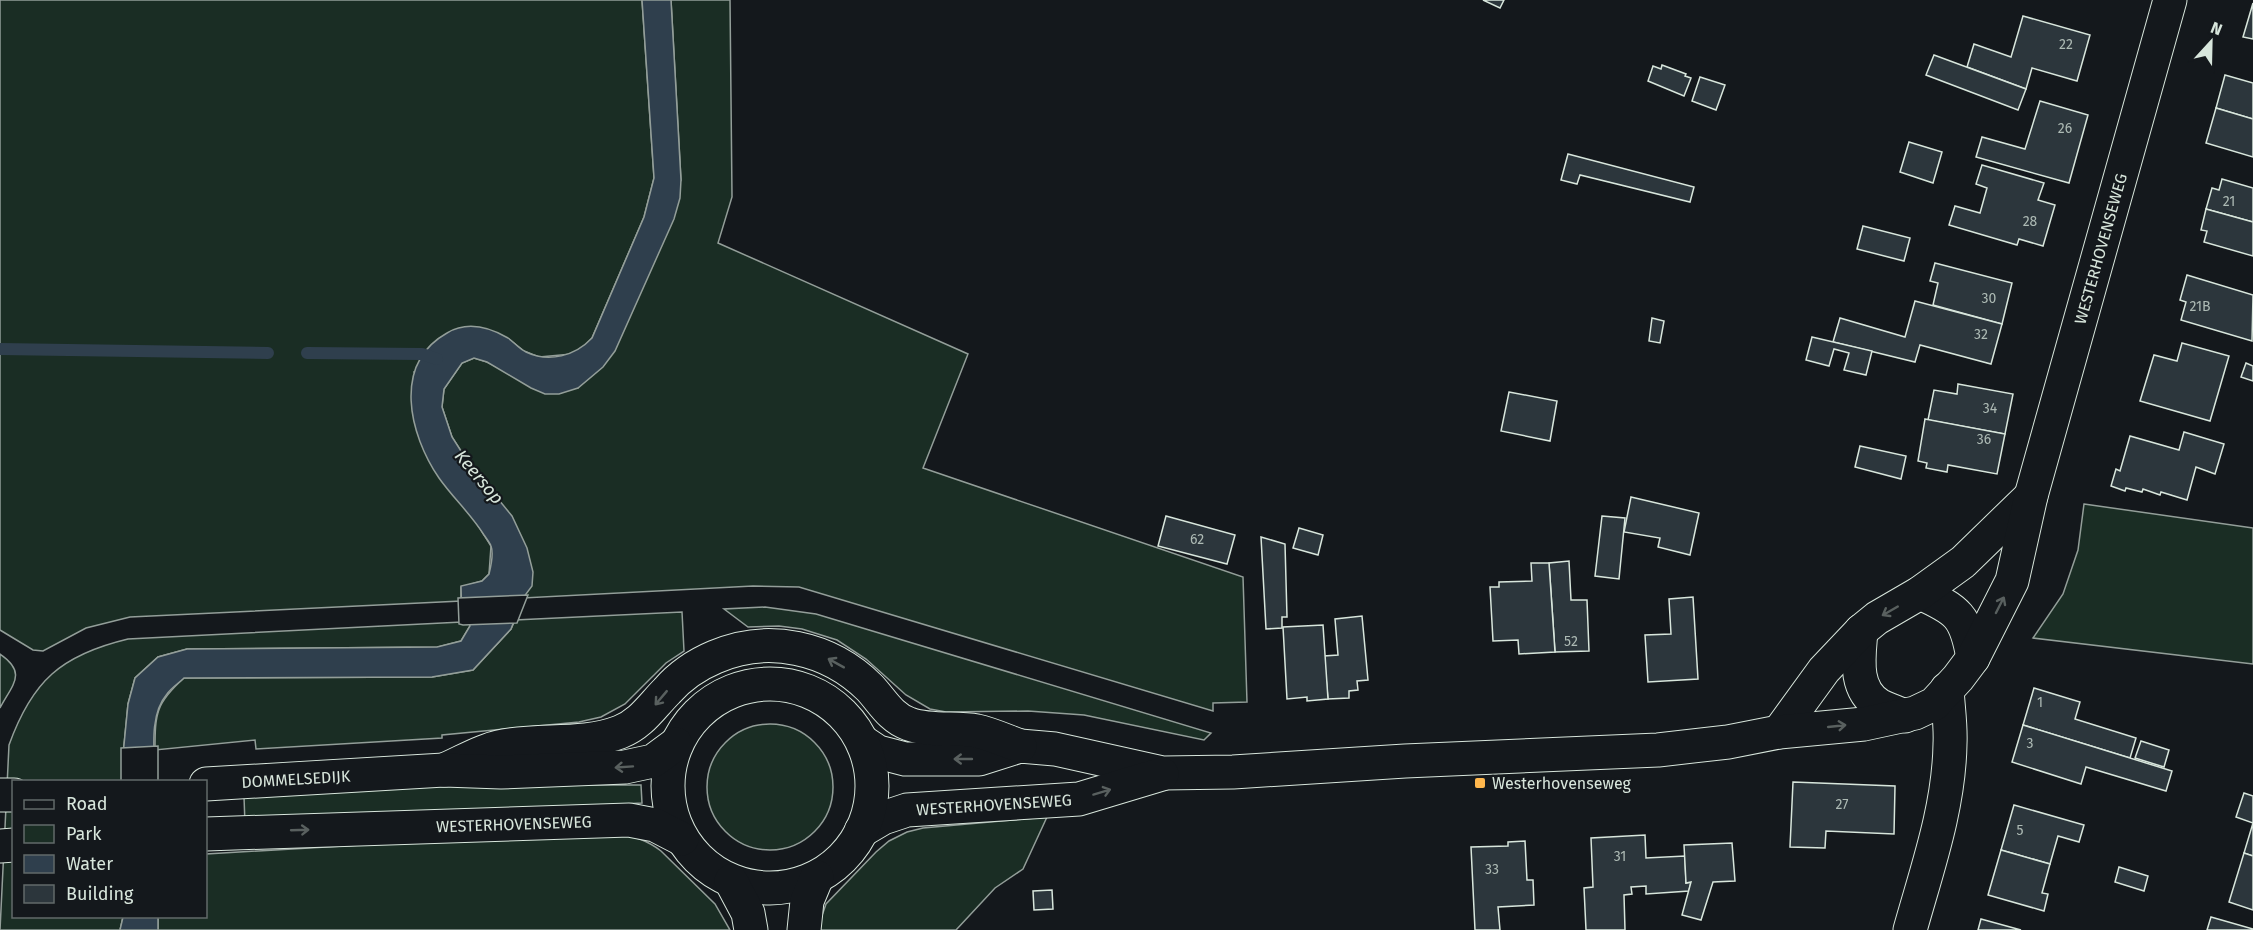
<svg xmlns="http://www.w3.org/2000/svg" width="2253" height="930" viewBox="0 0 2253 930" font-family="'Fira Sans',sans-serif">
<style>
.green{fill:#1a2d24;stroke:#939e99;stroke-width:1.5}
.water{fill:#2f3f4d;stroke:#939e99;stroke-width:1.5}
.pier{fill:#14181c;stroke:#939e99;stroke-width:1.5}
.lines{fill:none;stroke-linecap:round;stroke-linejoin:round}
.stream{stroke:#2f3f4d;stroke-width:12}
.building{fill:#2c363c;stroke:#d8e6dc;stroke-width:1.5}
.street-casing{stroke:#d8e6dc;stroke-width:35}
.secondary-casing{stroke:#d8e6dc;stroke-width:35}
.primary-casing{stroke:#d8e6dc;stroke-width:35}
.street{stroke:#14181c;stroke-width:33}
.secondary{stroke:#14181c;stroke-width:33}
.primary{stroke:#14181c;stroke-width:33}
.oneway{stroke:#59605f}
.poi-dot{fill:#ffb74d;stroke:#14181c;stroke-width:2}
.labels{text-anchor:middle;stroke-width:4.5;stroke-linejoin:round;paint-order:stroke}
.number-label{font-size:14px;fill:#adbab4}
.street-label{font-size:16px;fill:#d8e6dc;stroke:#14181c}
.poi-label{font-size:16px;fill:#d8e6dc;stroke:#14181c;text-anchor:start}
.water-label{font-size:18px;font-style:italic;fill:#d8e6dc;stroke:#14181c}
</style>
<rect width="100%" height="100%" fill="#14181c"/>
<g class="green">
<path d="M0 0H642L654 178 644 217 592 338 583 348 572 354 539 357 524 351 509 339 414 372 474 519 491 546 489 574 482 581 461 587V601L130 617 86 628 43 651 33 650 0 630Z"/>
<path d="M671 0H730L732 197 718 243 968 354 923 468 1243 577 1247 702 1213 703V711L799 587 753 586 523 598 489 490 468 462 452 437 442 407 444 389 462 363 474 358 487 362 509 373 578 388 681 180Z"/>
<path d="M2084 504 2253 528V664L2033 638 2063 594 2078 550Z"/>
<path d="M765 607 816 614 1211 733 1204 740 1084 715 1028 711 946 712 930 709 906 695 866 659 837 640 802 629 779 626 748 627 724 609Z"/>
<path d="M682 612 684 651 666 663 625 704 601 717 579 722 442 735V738L256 749 255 740 155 750C155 713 156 703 184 678L432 677 473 670 511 629 515 620Z"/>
<path d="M462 622 469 623 470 626 461 641 438 647 187 649 158 657 135 678 128 704 123 755 124 781 14 782V916L123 917 120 930H0L9 745C32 681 61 655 128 639Z"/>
<path d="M0 654C28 673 12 685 0 708Z"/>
<circle cx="770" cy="787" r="63"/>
<path d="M465 785H641L642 803 245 824 244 797Z"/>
<path d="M1047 817 1023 869 995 888 956 930H817L826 904 876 852 889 841 907 832 923 828Z"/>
<path d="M616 833C633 836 647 840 661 851L715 904 730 930H158V917L206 916V854L446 840Z"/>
</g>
<g class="water">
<path d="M642 0H671L681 180 680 198 674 219 615 351 603 367 578 388 559 394H545L531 388 487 362 474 358 462 363 444 389 442 407 452 437 468 462 512 516 527 548 533 572 532 586 523 598 511 629 473 670 432 677 184 678C179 683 171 688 167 694 148 716 155 755 155 781L124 782 123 755 128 704 135 678 158 657 187 649 437 647 461 641 470 626 469 623 462 622 461 586 482 581 489 574C491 566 494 554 491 546 490 543 486 538 484 535 471 514 453 498 439 478 409 434 392 364 447 333 467 321 489 327 508 338 514 342 519 349 526 352 549 363 575 356 592 338L644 217 654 178Z"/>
<path d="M123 917H158V930H120Z"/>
</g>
<g class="pier">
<path d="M528 595 517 623 463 625 459 624 458 598Z"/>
<path d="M158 746V782H121V748Z"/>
</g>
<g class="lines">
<g class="stream">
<path d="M0 349 268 353"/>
<path d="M307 353 422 354 437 359"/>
</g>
</g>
<g class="building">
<path d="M1483 0H1504L1500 8Z"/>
<path d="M2253 3V39L2243 37Z"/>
<path d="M2023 16 2090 35 2077 81 2032 68 2026 89 1967 67 1974 44 2011 57Z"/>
<path d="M1934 55 2026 89 2018 110 1926 75Z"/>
<path d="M1662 65 1686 74 1685 76 1691 78 1684 96 1648 81 1653 66 1661 69Z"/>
<path d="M2225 75 2253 83V119L2216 108Z"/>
<path d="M1700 77 1725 85 1716 110 1692 101Z"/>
<path d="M2040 101 2088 115 2069 183 1976 157 1982 137 2025 149Z"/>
<path d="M2216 108 2253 119V157L2206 143Z"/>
<path d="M1909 142 1942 152 1933 183 1900 172Z"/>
<path d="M1568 154 1694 187 1690 202 1580 175 1577 184 1561 180Z"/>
<path d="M1982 165 2044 183 2038 200 2055 205 2043 246 2019 239 2017 245 1949 225 1955 206 1980 213 1987 188 1976 184Z"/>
<path d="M2222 179 2253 188V222L2206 209 2212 188 2219 190Z"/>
<path d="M2206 209 2253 222V256L2204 242 2207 231 2201 230Z"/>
<path d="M1863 226 1910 238 1904 261 1857 249Z"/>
<path d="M1935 263 2012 283 2002 324 1933 305 1938 283 1930 281Z"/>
<path d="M2187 275 2253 295 2252 341 2181 320 2186 302 2180 300Z"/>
<path d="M1915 301 2002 324 1991 364 1920 345 1915 362 1833 342 1840 318 1905 337Z"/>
<path d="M1652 318 1664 321 1660 343 1649 341Z"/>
<path d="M1812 337 1872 351 1866 375 1844 370 1849 353 1834 349 1829 366 1806 360Z"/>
<path d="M2182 343 2229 356 2210 421 2140 401 2154 355 2177 361Z"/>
<path d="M2246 363 2253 366V381L2241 377Z"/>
<path d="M1958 384 2013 394 2005 434 1928 420 1934 390 1957 394Z"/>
<path d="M1509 392 1557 401 1550 441 1501 431Z"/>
<path d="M1925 419 2005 434 1997 474 1948 465 1947 472 1926 468 1927 463 1918 461Z"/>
<path d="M2184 432 2224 444 2215 474 2196 467 2187 500 2161 492 2160 495 2143 489 2142 492 2126 488 2125 491 2111 486 2116 469 2120 471 2130 436 2179 450Z"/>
<path d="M1860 446 1906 456 1901 479 1855 467Z"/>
<path d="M1631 497 1699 513 1690 555 1658 547 1660 538 1624 532Z"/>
<path d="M1166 516 1235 535 1227 564 1158 546Z"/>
<path d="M1602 516 1625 518 1619 579 1595 576Z"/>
<path d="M1299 528 1323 535 1318 555 1293 548Z"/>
<path d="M1261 537 1285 544 1287 617H1282V628L1266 629Z"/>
<path d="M1569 561 1571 600H1587L1589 651 1555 652 1549 563Z"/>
<path d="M1531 563H1549L1555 652 1519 654 1518 640 1493 641 1490 587H1499V582L1532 581Z"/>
<path d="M1693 597 1698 679 1648 682 1645 635 1671 634 1669 599Z"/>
<path d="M1362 616 1368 680 1357 681 1358 690 1349 691V698L1328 699 1324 656 1338 655 1335 619Z"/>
<path d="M1323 625 1328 699 1307 701V697L1287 699 1283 627Z"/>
<path d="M2034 688 2080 702 2075 719 2136 738 2130 758 2023 725Z"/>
<path d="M2023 725 2172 771 2166 791 2086 767 2081 784 2012 762Z"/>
<path d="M2141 741 2169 750 2164 767 2135 758Z"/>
<path d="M1793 782 1895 786 1894 834 1826 831 1825 848 1790 847Z"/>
<path d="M2244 793 2253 796V823L2236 817Z"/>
<path d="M2014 805 2084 825 2079 842 2058 836 2050 864 2001 850Z"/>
<path d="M2253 823V856L2244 853Z"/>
<path d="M1645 835 1646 858 1685 856 1686 883 1691 882 1689 891 1646 894V886L1631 887 1632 894 1624 895 1625 930H1586L1584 888 1593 887 1591 838Z"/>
<path d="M1525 841 1527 880H1533L1534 905 1498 907 1500 930H1475L1471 847 1508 846V842Z"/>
<path d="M1732 843 1735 881 1713 882 1701 920 1682 915 1691 882 1686 883 1684 845Z"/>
<path d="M2001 850 2050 864 2042 893 2048 894 2044 911 1988 895Z"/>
<path d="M2244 853 2253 856V910L2229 902Z"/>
<path d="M2119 867 2148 876 2144 891 2115 882Z"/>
<path d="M1052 890 1053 909 1034 910 1033 891Z"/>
<path d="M2211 917 2253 929V930H2207Z"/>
<path d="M1981 919 2021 930H1978Z"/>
</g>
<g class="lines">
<defs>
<path id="street" d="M1910 930C1927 869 1949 808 1950 744 1951 726 1948 707 1947 689"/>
<g id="secondary">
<path d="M1920 593C1958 610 1966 616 1973 658"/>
<path d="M1861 631C1859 656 1853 689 1879 705 1886 709 1896 712 1905 716"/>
<path d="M1779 732 1824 670 1861 631 1877 618 1920 593 1963 562 2031 496"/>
<path id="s1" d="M863 742 878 752 905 759H979L1020 746 1055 749 1163 773 1233 772 1405 761 1658 750 1728 742 1779 732 1864 724 1915 713 1934 704 1958 678 1973 658 2012 581 2031 496 2170 0"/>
<path id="s2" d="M861 831 883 818 907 810 1079 799 1162 774"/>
</g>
<g id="primary">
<circle cx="770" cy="786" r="102"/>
<path d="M444 770C461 763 480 751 498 747 538 738 581 747 620 732 641 724 652 706 667 691 680 676 696 665 715 657 768 634 829 647 870 688 882 701 891 718 909 724 931 732 955 727 977 731 991 734 1006 741 1020 746"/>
<path id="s3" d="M206 784 444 770 501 772 625 767 653 761 676 744"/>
<path d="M0 795H14"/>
<path id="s4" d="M206 834 629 820 655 825 682 839"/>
<path d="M0 846 14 845"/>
<path d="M731 881 748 913 751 930"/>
<path d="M804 930 807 901 817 877"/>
</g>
</defs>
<use href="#street" class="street-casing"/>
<use href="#secondary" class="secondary-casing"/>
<use href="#primary" class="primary-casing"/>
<use href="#street" class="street"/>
<use href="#secondary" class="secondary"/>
<use href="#primary" class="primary"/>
</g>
<defs><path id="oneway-shaft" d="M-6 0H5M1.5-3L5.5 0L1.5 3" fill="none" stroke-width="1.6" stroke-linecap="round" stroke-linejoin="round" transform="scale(1.5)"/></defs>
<g class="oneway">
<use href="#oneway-shaft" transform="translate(2000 605) rotate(-63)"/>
<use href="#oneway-shaft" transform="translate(1890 611) rotate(150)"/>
<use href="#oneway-shaft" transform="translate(836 663) rotate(-151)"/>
<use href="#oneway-shaft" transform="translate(661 698) rotate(130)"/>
<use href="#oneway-shaft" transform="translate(1837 726) rotate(-6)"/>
<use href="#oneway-shaft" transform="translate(963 759) rotate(-180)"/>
<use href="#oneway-shaft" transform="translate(624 767) rotate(176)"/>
<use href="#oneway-shaft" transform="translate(1102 792) rotate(-17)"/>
<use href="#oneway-shaft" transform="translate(300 830) rotate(-2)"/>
</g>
<rect class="poi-dot" x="1474" y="777" width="12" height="12" rx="3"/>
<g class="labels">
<g class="number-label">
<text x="2066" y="49">22</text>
<text x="2065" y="133">26</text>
<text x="2229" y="206">21</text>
<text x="2030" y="226">28</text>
<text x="1989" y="303">30</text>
<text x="2200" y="311">21B</text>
<text x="1981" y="339">32</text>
<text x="1990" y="413">34</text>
<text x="1984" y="444">36</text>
<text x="1197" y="544">62</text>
<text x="1571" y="646">52</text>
<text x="2040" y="707">1</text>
<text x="2030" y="748">3</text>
<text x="1842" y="809">27</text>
<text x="2020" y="835">5</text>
<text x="1620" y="861">31</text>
<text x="1492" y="874">33</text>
</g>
<g class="street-label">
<text dy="6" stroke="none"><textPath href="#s1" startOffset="1576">WESTERHOVENSEWEG</textPath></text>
<text dy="6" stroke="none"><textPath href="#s3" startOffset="90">DOMMELSEDIJK</textPath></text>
<text dy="6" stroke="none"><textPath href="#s2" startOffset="138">WESTERHOVENSEWEG</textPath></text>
<text dy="6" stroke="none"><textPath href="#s4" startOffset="308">WESTERHOVENSEWEG</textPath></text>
</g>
<g class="poi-label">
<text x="1492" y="789">Westerhovenseweg</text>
</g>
<g class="water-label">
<text transform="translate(479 477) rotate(50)" y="6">Keersop</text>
</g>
</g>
<rect x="12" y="780" width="195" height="138" fill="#14181c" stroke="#626a69" stroke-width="1.5"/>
<rect x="24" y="800" width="30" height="9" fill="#14181c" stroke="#626a69" stroke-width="1.5"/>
<text x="66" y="810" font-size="18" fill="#d8e6dc">Road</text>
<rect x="24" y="825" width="30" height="18" fill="#1a2d24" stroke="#626a69" stroke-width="1.5"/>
<text x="66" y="840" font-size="18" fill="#d8e6dc">Park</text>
<rect x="24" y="855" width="30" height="18" fill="#2f3f4d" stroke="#626a69" stroke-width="1.5"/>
<text x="66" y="870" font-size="18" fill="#d8e6dc">Water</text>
<rect x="24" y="885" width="30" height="18" fill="#2c363c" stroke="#626a69" stroke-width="1.5"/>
<text x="66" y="900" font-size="18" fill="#d8e6dc">Building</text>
<g transform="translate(2211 42) rotate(22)" stroke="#14181c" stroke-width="4.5" paint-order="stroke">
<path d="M0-4.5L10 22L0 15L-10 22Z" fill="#d8e6dc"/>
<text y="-9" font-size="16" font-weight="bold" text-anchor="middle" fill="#d8e6dc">N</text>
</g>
</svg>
